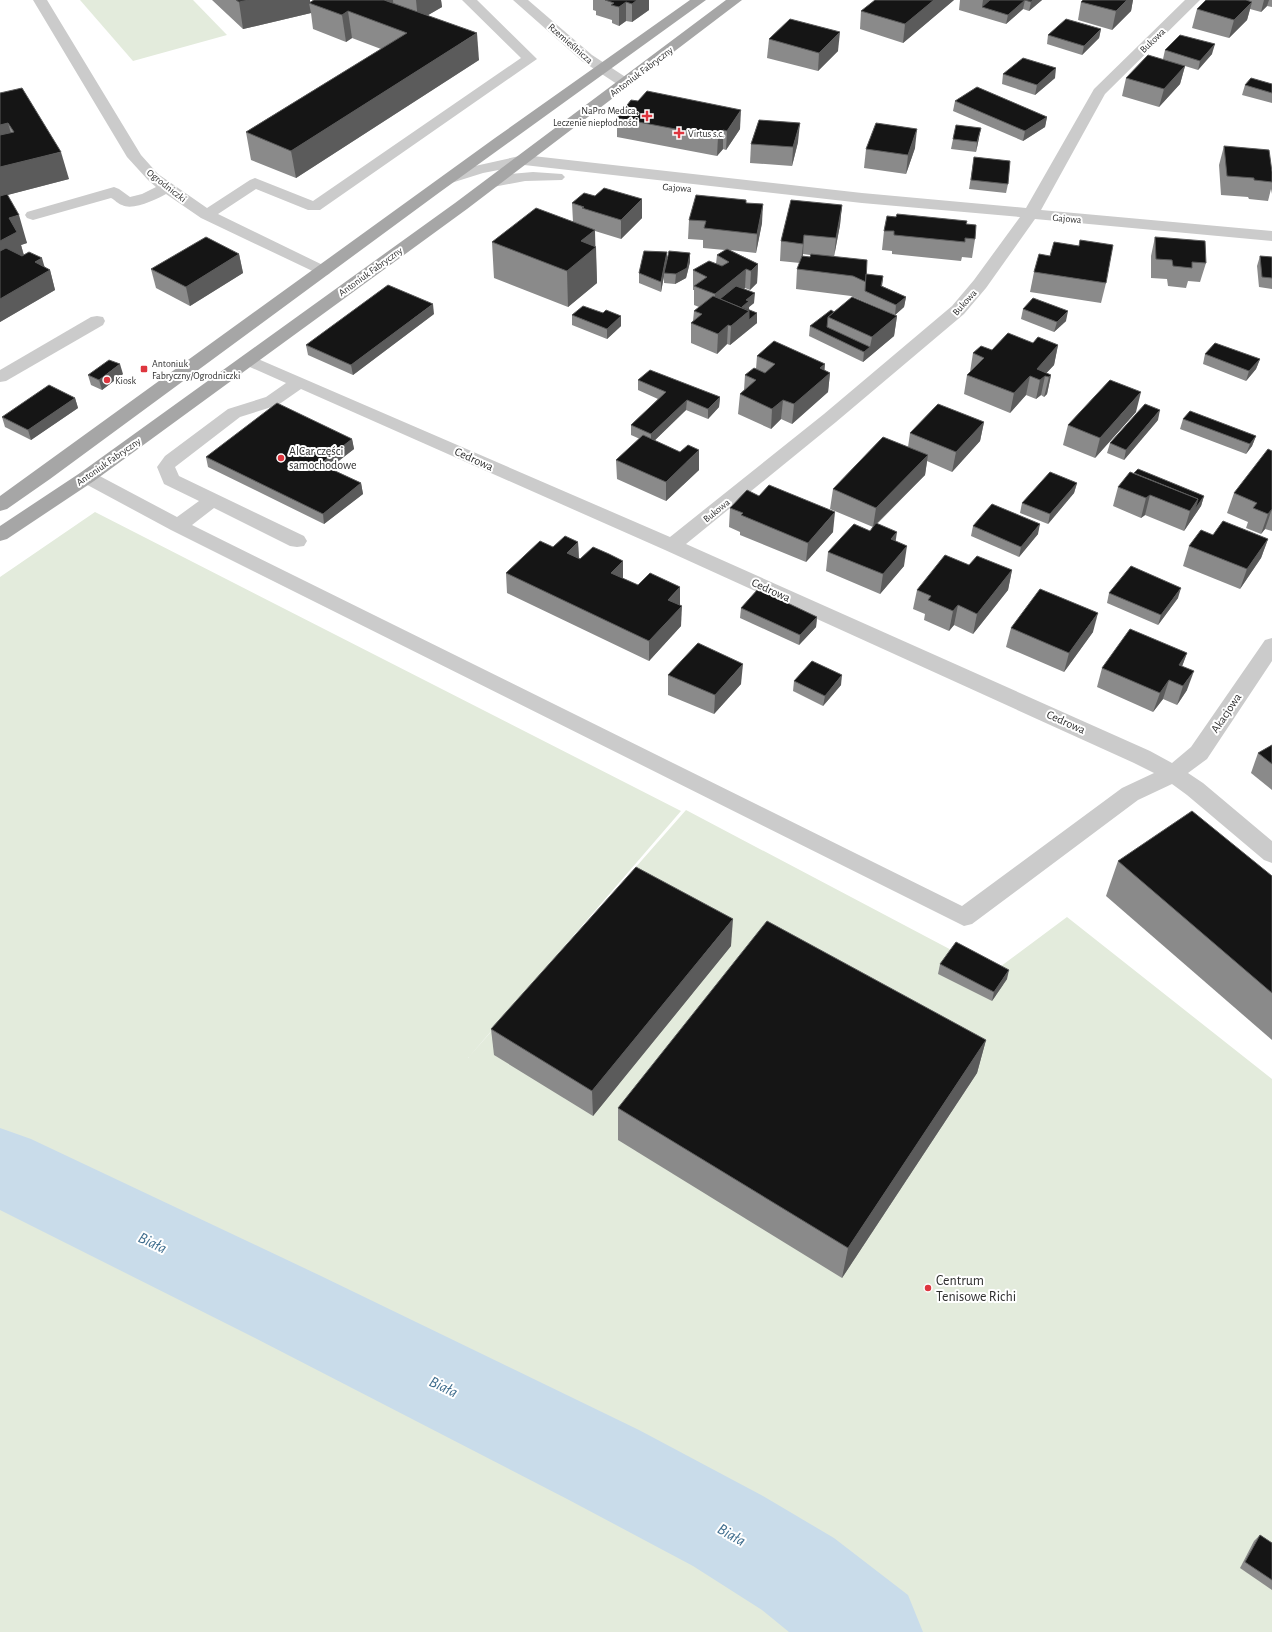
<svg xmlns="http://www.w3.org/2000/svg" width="1272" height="1632" viewBox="0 0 1272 1632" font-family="'Alegreya Sans',sans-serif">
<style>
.green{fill:#e3ebdc}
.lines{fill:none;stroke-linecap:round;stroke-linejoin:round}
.river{fill:#c9dcea;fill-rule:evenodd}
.minor{fill:#cbcbcb;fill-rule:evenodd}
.major{fill:#a6a6a6;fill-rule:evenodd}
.wall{fill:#8a8a8a;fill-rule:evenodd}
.shaded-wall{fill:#5b5b5b}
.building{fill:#151515;stroke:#5b5b5b}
.poi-dot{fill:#de363f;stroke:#fff;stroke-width:1.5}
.labels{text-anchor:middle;stroke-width:4;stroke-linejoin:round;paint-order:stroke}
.far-street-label{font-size:10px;fill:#2e2e2e;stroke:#fff}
.far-poi-label{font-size:10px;fill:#2e2e2e;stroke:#fff;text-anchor:start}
.poi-label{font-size:12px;fill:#2e2e2e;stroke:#fff;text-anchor:start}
.street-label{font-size:12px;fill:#2e2e2e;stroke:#fff}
.near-poi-label{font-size:14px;fill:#2e2e2e;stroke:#fff;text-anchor:start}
.near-water-label{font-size:16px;font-style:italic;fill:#3f6d8d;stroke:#fff}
</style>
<rect width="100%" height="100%" fill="#fff"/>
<g class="green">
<path d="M80 0H193L227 35 133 61Z"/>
<path d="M95 512 681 811 468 1058 686 810 993 972 1067 917 1272 1079V1632H0V577Z"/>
</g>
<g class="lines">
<path class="river" d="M0 1128 31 1139 321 1276 639 1430 763 1496 834 1538 908 1595 923 1632H789L762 1610 693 1566 569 1500 255 1338 0 1210Z"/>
<g class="minor">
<path d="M33 0H47L141 155 158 174 207 208 250 180 255 178 313 201 521 58 462 0H477L537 59 320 210H308L256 189 218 214 329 268 331 271 329 274 323 276 201 218 166 194C157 199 133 211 122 205 118 204 115 200 111 198L33 220 27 218 25 215 27 212 114 187 119 189 130 197 142 194 156 187 148 180 127 157Z"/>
<path d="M513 0H528L592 55 630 80 632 83 630 86H620L582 61Z"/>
<path d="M1185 0H1200L1105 94 1041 210 1272 231V241L1035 219 986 288 964 314 836 422 686 544 1150 751 1172 763 1191 747 1265 640 1272 638V661L1207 759 1188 773 1203 783 1272 841V863L1264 860 1187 795 1172 784 1138 800 972 924 964 926 171 530 80 481 78 477 80 473 87 471 94 473 177 517 199 501 164 484 157 467 165 456 228 409 266 397 286 383 243 364 240 360 243 356 249 355 670 537 824 414 952 306 974 280 1020 217 862 203 524 165 483 173 448 184 443 182 440 179 443 176 475 166 524 155 862 193 1026 208 1094 89ZM301 389 665 550 1134 763 1154 773 1122 788 962 906 192 525 214 508 290 546 297 547 304 546 307 541 304 536 179 476 175 467 240 417 278 405Z"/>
<path d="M533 172 562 174 565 177 562 180 525 181 493 187 488 185 485 182 488 179 510 174Z"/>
<path d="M97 316 103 317 105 321 103 325 6 381 0 382V370L91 317Z"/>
</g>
<g class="major">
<path d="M690 0H706L440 192 50 479 7 509 0 511V496L495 138Z"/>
<path d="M726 0H742L467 209 94 481 7 539 0 541V526L80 473 455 203Z"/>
</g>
</g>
<g class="wall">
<path d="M212 0H310V2L314 0H441L442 7 428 15 479 60 296 178 251 160 246 132 381 49 352 38 346 42 313 29 311 13 243 29Z"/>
<path d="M593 0H649V10L632 22 626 21 619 26 612 23V20L596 15V11L593 10Z"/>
<path d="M954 0 903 43 860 29 861 11Z"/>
<path d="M960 0H1042L1029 11 1023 9 1006 24 959 10Z"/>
<path d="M1083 0H1133L1131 11 1112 30 1078 20 1081 2Z"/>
<path d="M1206 0H1272V7L1267 6 1261 12 1250 9 1247 20 1229 38 1192 28 1197 9Z"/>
<path d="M1101 29 1099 38 1082 55 1047 44 1048 35Z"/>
<path d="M769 39 838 51 818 71 767 58Z"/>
<path d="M1165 50 1212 54 1198 70 1185 66 1180 84 1159 107 1122 96 1126 78 1163 59Z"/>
<path d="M1003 74 1055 78 1035 95 1002 84Z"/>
<path d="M1272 84V103L1242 95 1245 85Z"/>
<path d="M0 93 69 179 7 195 27 243 21 245 24 255 50 270 55 290 0 322Z"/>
<path d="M955 101 1047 117 1045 127 1023 141 953 111Z"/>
<path d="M617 118 740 129 726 150 723 149 717 156 617 137Z"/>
<path d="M979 138 976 152 951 149 953 139Z"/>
<path d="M798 142 792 166 750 163 751 144Z"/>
<path d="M1224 146 1272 173V194L1271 189 1268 201 1249 199 1248 197 1221 195 1219 165Z"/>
<path d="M915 148 906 174 864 168 866 149Z"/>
<path d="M974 157 1008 184 1006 193 969 189Z"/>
<path d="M595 196 642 199V218L621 239 595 231 597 283 568 307 494 278 492 242 573 222 572 203Z"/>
<path d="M746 203 762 223 756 253 730 250 758 264 757 283 750 290 745 288 744 289 754 303 749 307V310L757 323 730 345 727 344 717 354 691 343V323L693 321 694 311 699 307 694 305V290H693V270L716 264 717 255 725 250 703 248V240L688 239 689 220Z"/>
<path d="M842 205 840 225 834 256 866 274 883 276 882 286 906 297 904 307 895 315 851 296 796 289 797 269 800 263 780 261 781 241ZM803 254 810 255V257L803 256Z"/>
<path d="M966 224 975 239 972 258 962 257 961 261 892 254V251L882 250 884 231Z"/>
<path d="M1155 237 1206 263 1200 282 1188 281 1186 288 1168 286 1167 279 1151 278V256Z"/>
<path d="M667 252V260L690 253V262L686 278 675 284 664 283V276L661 292 639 283V273Z"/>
<path d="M239 254 243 273 190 306 156 288 151 269Z"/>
<path d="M1260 256 1272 257V289L1259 287 1257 266Z"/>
<path d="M1034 272 1106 283 1101 303 1030 292Z"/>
<path d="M1023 309 1066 321 1054 332 1021 319Z"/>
<path d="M834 312 897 316 894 336 863 362 809 336 810 326Z"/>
<path d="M603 313 621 316V326L607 339 572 325V315Z"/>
<path d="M434 314 353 375 308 355 306 345Z"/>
<path d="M1033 343 1058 345 1054 365 1046 373 1051 375 1047 394 1044 397 1041 395 1036 399 1026 395 1010 413 964 394 967 375 970 372 973 353 992 350Z"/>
<path d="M1205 354 1260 359 1256 369 1246 381 1203 364Z"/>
<path d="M757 356 824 370 830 373 828 392 792 424 781 419 771 429 738 414 740 394 744 390 745 375 756 369Z"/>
<path d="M123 374 102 390 91 385 88 375Z"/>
<path d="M638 380 720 397 719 407 708 419 686 410 654 441 699 470 666 501 617 479 616 460 640 439 631 435V425L658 399 638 390Z"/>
<path d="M75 398 78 408 31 440 5 427 2 417Z"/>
<path d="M1136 412 1095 458 1063 445 1068 425Z"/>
<path d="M1183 419 1256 436 1252 446 1246 454 1180 429Z"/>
<path d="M1158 420 1124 460 1107 453 1110 443Z"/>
<path d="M984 422 980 441 952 472 927 461 925 475 877 524 896 541 904 566 880 594 826 571 828 552 870 531 873 527 830 509 833 489 908 447 910 433Z"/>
<path d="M352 439 354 449 329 468 361 483 363 494 324 524 208 467 206 457Z"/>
<path d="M1272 451V531L1265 529 1261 534 1246 528 1248 522 1227 513 1234 493Z"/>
<path d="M1077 483 1074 493 1048 524 1020 513 1022 503Z"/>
<path d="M1118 487 1204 496 1201 506 1184 531 1145 515 1141 518 1113 506Z"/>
<path d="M730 508 833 532 806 562 740 535V532L729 527Z"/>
<path d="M973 526 1038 534 1019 557 971 536Z"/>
<path d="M1213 535 1268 539 1261 558 1240 589 1183 566 1189 546Z"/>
<path d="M578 542 579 558 680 605 681 626 649 661 507 593 506 573 553 547Z"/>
<path d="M969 565 1012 570 1008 590 973 634 954 625 949 631 924 620 925 614 913 609 917 590Z"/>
<path d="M1109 593 1178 598 1158 625 1107 603Z"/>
<path d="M741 608 817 617 816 627 799 645 740 618Z"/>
<path d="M1011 628 1093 632 1064 672 1006 647Z"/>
<path d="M1187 653 1182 666 1187 690 1177 705 1163 699 1153 712 1097 687 1102 668Z"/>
<path d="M668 675 741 684 714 714 668 695Z"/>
<path d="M794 681 841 685 823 706 793 691Z"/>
<path d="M1272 745V790L1251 773 1258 753Z"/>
<path d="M1118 861 1272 876V1040L1106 896Z"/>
<path d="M731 946 593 1116 494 1055 491 1029Z"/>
<path d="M940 964 1007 979 992 1001 938 974Z"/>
<path d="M986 1040 977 1073 842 1278 618 1140V1108Z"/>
<path d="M1260 1535 1272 1543V1590L1240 1568 1254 1541Z"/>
</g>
<g class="shaded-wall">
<path d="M249 0H310V3H309L311 13 243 29 239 2Z"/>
<path d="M374 0H393L394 12Z"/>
<path d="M416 0H441L442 7 418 21Z"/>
<path d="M637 0H649V10L632 22V4Z"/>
<path d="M934 0H954L903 43 905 24Z"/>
<path d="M983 0H1000L982 7Z"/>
<path d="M1025 0 1023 9 1006 24 1008 15Z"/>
<path d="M1033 0H1042L1029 11 1031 2Z"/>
<path d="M1127 0H1133L1131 11 1112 30 1116 11Z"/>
<path d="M1264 0H1269L1267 6 1261 12Z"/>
<path d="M626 2V21L619 26V7Z"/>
<path d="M1252 2 1247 20 1229 38 1234 20Z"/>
<path d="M348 11 352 38 346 42 342 15Z"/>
<path d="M1101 29 1099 38 1082 55 1084 46Z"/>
<path d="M840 32 838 51 818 71 819 53Z"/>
<path d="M477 33 479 60 296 178 291 151Z"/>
<path d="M1215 44 1212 54 1198 70 1200 61Z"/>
<path d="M1185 66 1180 84 1159 107 1164 89Z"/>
<path d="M1056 68 1055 78 1035 95 1037 85Z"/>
<path d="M741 110 740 129 726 150 727 131Z"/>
<path d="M1047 117 1045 127 1023 141 1025 131Z"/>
<path d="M8 123 16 150 0 137V125Z"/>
<path d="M800 123 798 142 792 166 793 147Z"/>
<path d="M981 128 979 138 976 152 977 142Z"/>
<path d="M917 129 915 148 906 174 908 155Z"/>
<path d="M723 130V149L717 156 718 137Z"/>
<path d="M61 152 69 179 0 197V167Z"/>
<path d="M642 199V218L621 239V220Z"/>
<path d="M763 204 762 223 756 253 757 234Z"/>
<path d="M842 205 840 225 834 257 836 238Z"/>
<path d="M19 215 27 243 21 245 25 260 0 275V241L9 218Z"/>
<path d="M595 230V248L596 247 597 283 568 307 567 271 581 241Z"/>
<path d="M804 235 803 254 801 263 803 244Z"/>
<path d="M667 252V262L664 273V276L661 292V282Z"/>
<path d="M690 253V262L686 278 675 284 676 274Z"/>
<path d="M239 254 243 273 190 306 186 287Z"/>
<path d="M42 258 46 272 50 270 55 290 0 322V299L35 262Z"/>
<path d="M758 264 757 283 750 290 751 271Z"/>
<path d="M746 269 745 288 720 308 714 306 715 294Z"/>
<path d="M883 276 882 286H881Z"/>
<path d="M755 293 754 303 749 307V311L742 307 746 300Z"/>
<path d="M906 297 904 307 895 315 896 305Z"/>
<path d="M433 304 434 314 353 375 351 365Z"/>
<path d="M749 311 757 313V323L730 345 731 326Z"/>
<path d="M1068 311 1066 321 1054 332 1057 322Z"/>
<path d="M621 316V326L607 339V329Z"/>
<path d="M897 316 894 336 863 362 864 352 870 347 872 337Z"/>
<path d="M728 325 727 344 717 354 718 334Z"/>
<path d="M1058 345 1054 365 1041 379 1045 376 1041 395 1036 399 1040 380 1037 369Z"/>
<path d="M1260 359 1256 369 1246 381 1249 371Z"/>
<path d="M120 364 123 374 102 390 99 380Z"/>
<path d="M825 364 824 378 830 373 828 392 792 424 794 404 820 368Z"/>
<path d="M1051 375 1047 394 1044 397 1049 377Z"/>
<path d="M1030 376 1026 395 1010 413 1014 393Z"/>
<path d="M1141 392 1136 412 1095 458 1100 438Z"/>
<path d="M720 397 719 407 708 419V409Z"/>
<path d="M75 398 78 408 31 440 28 430Z"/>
<path d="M687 400 686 410 651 444V434Z"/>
<path d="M783 400 781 419 771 429 772 409Z"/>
<path d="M1160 410 1158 420 1124 460 1126 450Z"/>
<path d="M984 422 980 441 952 472 956 452Z"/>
<path d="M1256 436 1252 446 1246 454 1250 444Z"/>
<path d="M352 439 354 449 322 474 320 464Z"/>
<path d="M699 450V470L666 501V482Z"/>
<path d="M928 455 925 475 873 527 876 508Z"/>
<path d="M361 483 363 494 324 524 323 514Z"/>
<path d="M1077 483 1074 493 1048 524 1050 514Z"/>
<path d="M1150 495 1145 515 1141 518 1146 498Z"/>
<path d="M1204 496 1201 506 1184 531 1190 511 1198 499Z"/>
<path d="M1272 509 1265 529 1261 534 1268 514Z"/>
<path d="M835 512 833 532 806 562 808 543Z"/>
<path d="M1040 524 1038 534 1019 557 1021 547Z"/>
<path d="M897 532 894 552 891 539Z"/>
<path d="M1268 539 1261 558 1240 589 1247 569Z"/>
<path d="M578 542 579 562 567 553Z"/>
<path d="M907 546 904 566 880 594 883 574Z"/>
<path d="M623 561V581L611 573Z"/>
<path d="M1012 570 1008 590 973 634 977 614Z"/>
<path d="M680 587V607L668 600Z"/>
<path d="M1181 588 1178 598 1158 625 1161 615Z"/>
<path d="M958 605 954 625 949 631 953 611Z"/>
<path d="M682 606 681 626 649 661V641Z"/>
<path d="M1098 613 1093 632 1064 672 1069 653Z"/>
<path d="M817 617 816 627 799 645 800 635Z"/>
<path d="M1187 653 1180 672 1179 665Z"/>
<path d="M743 664 741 684 714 714 715 695Z"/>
<path d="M1194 671 1187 690 1177 705 1183 686Z"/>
<path d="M842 675 841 685 823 706 825 696Z"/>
<path d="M1169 680 1163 699 1153 712 1160 693Z"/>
<path d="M733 919 731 946 593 1116 592 1091Z"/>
<path d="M1009 970 1007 979 992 1001 994 992Z"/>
<path d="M986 1040 977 1073 842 1278 848 1248Z"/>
</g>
<g class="building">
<path d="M236 0H249L239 2Z"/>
<path d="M314 0H384L477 33 291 151 246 132 407 33 348 11 342 15 309 3Z"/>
<path d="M605 0H637L632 4 626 2 619 7 611 5 614 3Z"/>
<path d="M875 0H934L905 24 861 11Z"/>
<path d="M990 0H1025L1008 15 982 7Z"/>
<path d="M1025 0H1033L1031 2Z"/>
<path d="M1083 0H1127L1116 11 1081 2Z"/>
<path d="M1206 0H1246L1252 2 1234 20 1197 9Z"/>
<path d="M790 19 840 32 819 53 769 39Z"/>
<path d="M1066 19 1101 29 1084 46 1048 35Z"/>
<path d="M1180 35 1215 44 1200 61 1165 50Z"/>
<path d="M1148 55 1185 66 1164 89 1126 78Z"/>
<path d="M1023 58 1056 68 1037 85 1003 74Z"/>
<path d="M1251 78 1272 84V93L1245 85Z"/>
<path d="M977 87 1047 117 1025 131 955 101Z"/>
<path d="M22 88 61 152 0 167V135L14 132 8 123 0 125V93Z"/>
<path d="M647 91 741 110 727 131 723 130 718 137 617 118 631 100 638 101Z"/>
<path d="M759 120 800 123 793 147 751 144Z"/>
<path d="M876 123 917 129 908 155 866 149Z"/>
<path d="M956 125 981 128 977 142 953 139Z"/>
<path d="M1224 146 1269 150 1272 172V182L1254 180V178L1227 176Z"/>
<path d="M974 157 1010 161 1008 184 971 180Z"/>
<path d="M604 188 642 199 621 220 582 208 584 207 572 203 584 193 595 196Z"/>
<path d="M7 194 19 215 9 218 17 232 0 241V196Z"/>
<path d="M696 195 746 200V203L763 204 757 234 704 228 706 221 689 220Z"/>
<path d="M791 200 842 205 836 238 804 235 803 244 781 241Z"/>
<path d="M536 208 595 230 581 241 596 247 567 271 492 242Z"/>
<path d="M897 214 967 221 966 224 976 225 975 239 965 238V242L894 235V231H884L887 216 896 217Z"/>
<path d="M206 237 239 254 186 287 151 269Z"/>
<path d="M1155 237 1205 241 1206 263 1192 262V268L1173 266 1172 260 1156 259Z"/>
<path d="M1080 240 1113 245 1106 283 1034 272 1039 254 1050 256 1054 242 1079 246Z"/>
<path d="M6 248 22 256 29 252 42 258 35 262 50 270 0 299V251Z"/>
<path d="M727 249 758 264 751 271 746 269 715 294 694 286 707 277 693 270 709 261 722 266 729 262 717 255Z"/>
<path d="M644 251 667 252 661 282 639 273Z"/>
<path d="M669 251 690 253 687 268 676 274 664 273Z"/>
<path d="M811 254 867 260 866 282 853 276 797 269 802 256 810 257Z"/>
<path d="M1260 256 1272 257V278L1262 277Z"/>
<path d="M866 274 883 276 881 286 906 297 896 305 865 291Z"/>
<path d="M388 285 433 304 351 365 306 345Z"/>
<path d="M736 286 755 293 746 300 749 301 742 307 757 313 749 320V311L720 299Z"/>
<path d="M713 296 749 311 731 326 728 325 718 334 691 323 702 314 694 311Z"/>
<path d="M852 297 897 316 872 337 828 317Z"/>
<path d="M1033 298 1068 311 1057 322 1023 309Z"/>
<path d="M583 306 603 313 606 310 621 316 607 329 572 315Z"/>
<path d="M831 310 834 312 828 317 827 327 870 347 864 352 810 326Z"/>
<path d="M1008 333 1033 343 1038 337 1058 345 1037 369 1051 375 1049 377 1045 376 1040 380 1030 376 1014 393 967 375 984 358 973 353 981 346 992 350Z"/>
<path d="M774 341 825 364 820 368 830 373 794 404 783 400 772 409 740 394 756 380 745 375 754 368 765 373 775 364 757 356Z"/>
<path d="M1215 343 1260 359 1249 371 1205 354Z"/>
<path d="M109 360 120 364 99 380 88 375Z"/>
<path d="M650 370 720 397 708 409 687 400 651 434 631 425 666 392 638 380Z"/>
<path d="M1110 380 1141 392 1100 438 1068 425Z"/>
<path d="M49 385 75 398 28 430 2 417Z"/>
<path d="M277 403 352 439 320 464 361 483 323 514 206 457Z"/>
<path d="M938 404 984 422 956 452 910 433Z"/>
<path d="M1145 404 1160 410 1126 450 1110 443Z"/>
<path d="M1190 411 1256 436 1250 444 1183 419Z"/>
<path d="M643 435 680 452 688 445 699 450 666 482 616 460Z"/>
<path d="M883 437 928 455 876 508 833 489Z"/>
<path d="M1268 449 1272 451V509L1268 514 1253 508 1257 503 1234 493Z"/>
<path d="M1138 469 1204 496 1195 509 1198 499 1134 473Z"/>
<path d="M1050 472 1077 483 1050 514 1022 503Z"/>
<path d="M1130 472 1198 499 1190 511 1150 495 1146 498 1118 487Z"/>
<path d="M769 485 835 512 808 543 741 515 743 513 730 508 747 490 759 496Z"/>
<path d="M992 504 1040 524 1021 547 973 526Z"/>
<path d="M1223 521 1268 539 1247 569 1189 546 1201 530 1213 535Z"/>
<path d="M876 523 897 532 891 539 907 546 883 574 828 552 854 524 870 531Z"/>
<path d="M565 536 578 542 567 553 580 559 593 547 609 554 623 561 611 573 638 585 650 573 680 587 668 600 682 606 649 641 506 573 540 541 553 547Z"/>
<path d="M945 555 969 565 977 556 1012 570 977 614 958 605 953 611 928 600 931 596 917 590Z"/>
<path d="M1131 566 1181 588 1161 615 1109 593Z"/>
<path d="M758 589 817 617 800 635 741 608Z"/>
<path d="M1040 589 1098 613 1069 653 1011 628Z"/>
<path d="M1130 629 1187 653 1179 665 1194 671 1183 686 1169 680 1160 693 1102 668Z"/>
<path d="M698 643 743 664 715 695 668 675Z"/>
<path d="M812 661 842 675 825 696 794 681Z"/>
<path d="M1272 745V764L1258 753Z"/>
<path d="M1192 811 1272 876V993L1118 861Z"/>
<path d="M636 867 733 919 592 1091 491 1029Z"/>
<path d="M767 921 986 1040 848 1248 618 1108Z"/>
<path d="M956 942 1009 970 994 992 940 964Z"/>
<path d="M1260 1535 1272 1543V1580L1245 1562Z"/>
</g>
<g class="poi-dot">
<path d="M645 110h4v4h4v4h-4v4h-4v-4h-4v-4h4z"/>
<path d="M677 127h4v4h4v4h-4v4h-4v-4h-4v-4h4z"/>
<rect x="140" y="365" width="8" height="8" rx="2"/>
<circle cx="107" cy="380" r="4"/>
<circle cx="281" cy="458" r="4"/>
<circle cx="928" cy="1288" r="4"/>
</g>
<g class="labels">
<g class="far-street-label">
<text transform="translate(1152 40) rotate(-44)" y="4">Bukowa</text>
<text transform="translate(571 43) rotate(41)" y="4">Rzemieślnicza</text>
<text transform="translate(641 71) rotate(-37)" y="4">Antoniuk Fabryczny</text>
<text transform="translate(167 185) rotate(38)" y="4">Ogrodniczki</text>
<text transform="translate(677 187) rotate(4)" y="4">Gajowa</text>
<text transform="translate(1067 218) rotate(5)" y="4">Gajowa</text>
<text transform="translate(370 271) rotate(-36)" y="4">Antoniuk Fabryczny</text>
<text transform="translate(964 302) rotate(-48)" y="4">Bukowa</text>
<text transform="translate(108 461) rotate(-35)" y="4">Antoniuk Fabryczny</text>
<text transform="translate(716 510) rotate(-39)" y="4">Bukowa</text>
</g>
<g class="far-poi-label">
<text x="638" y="114" text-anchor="end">NaPro Medica.<tspan x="638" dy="12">Leczenie niepłodności</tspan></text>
<text x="688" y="137">Virtus s.c.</text>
<text x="152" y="367">Antoniuk<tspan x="152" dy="12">Fabryczny/Ogrodniczki</tspan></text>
<text x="115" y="384">Kiosk</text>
</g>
<g class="poi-label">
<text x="289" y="455">AlCar części<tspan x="289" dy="14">samochodowe</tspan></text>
</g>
<g class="street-label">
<text transform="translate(474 459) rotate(24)" y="4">Cedrowa</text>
<text transform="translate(771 590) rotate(24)" y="4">Cedrowa</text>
<text transform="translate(1226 713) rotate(-56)" y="4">Akacjowa</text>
<text transform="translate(1066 722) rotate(24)" y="4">Cedrowa</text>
</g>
<g class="near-poi-label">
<text x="936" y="1285">Centrum<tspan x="936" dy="16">Tenisowe Richi</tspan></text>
</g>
<g class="near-water-label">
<text transform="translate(153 1242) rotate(26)" y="6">Biała</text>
<text transform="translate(444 1386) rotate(26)" y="6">Biała</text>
<text transform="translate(732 1534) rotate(30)" y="6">Biała</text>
</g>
</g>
</svg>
